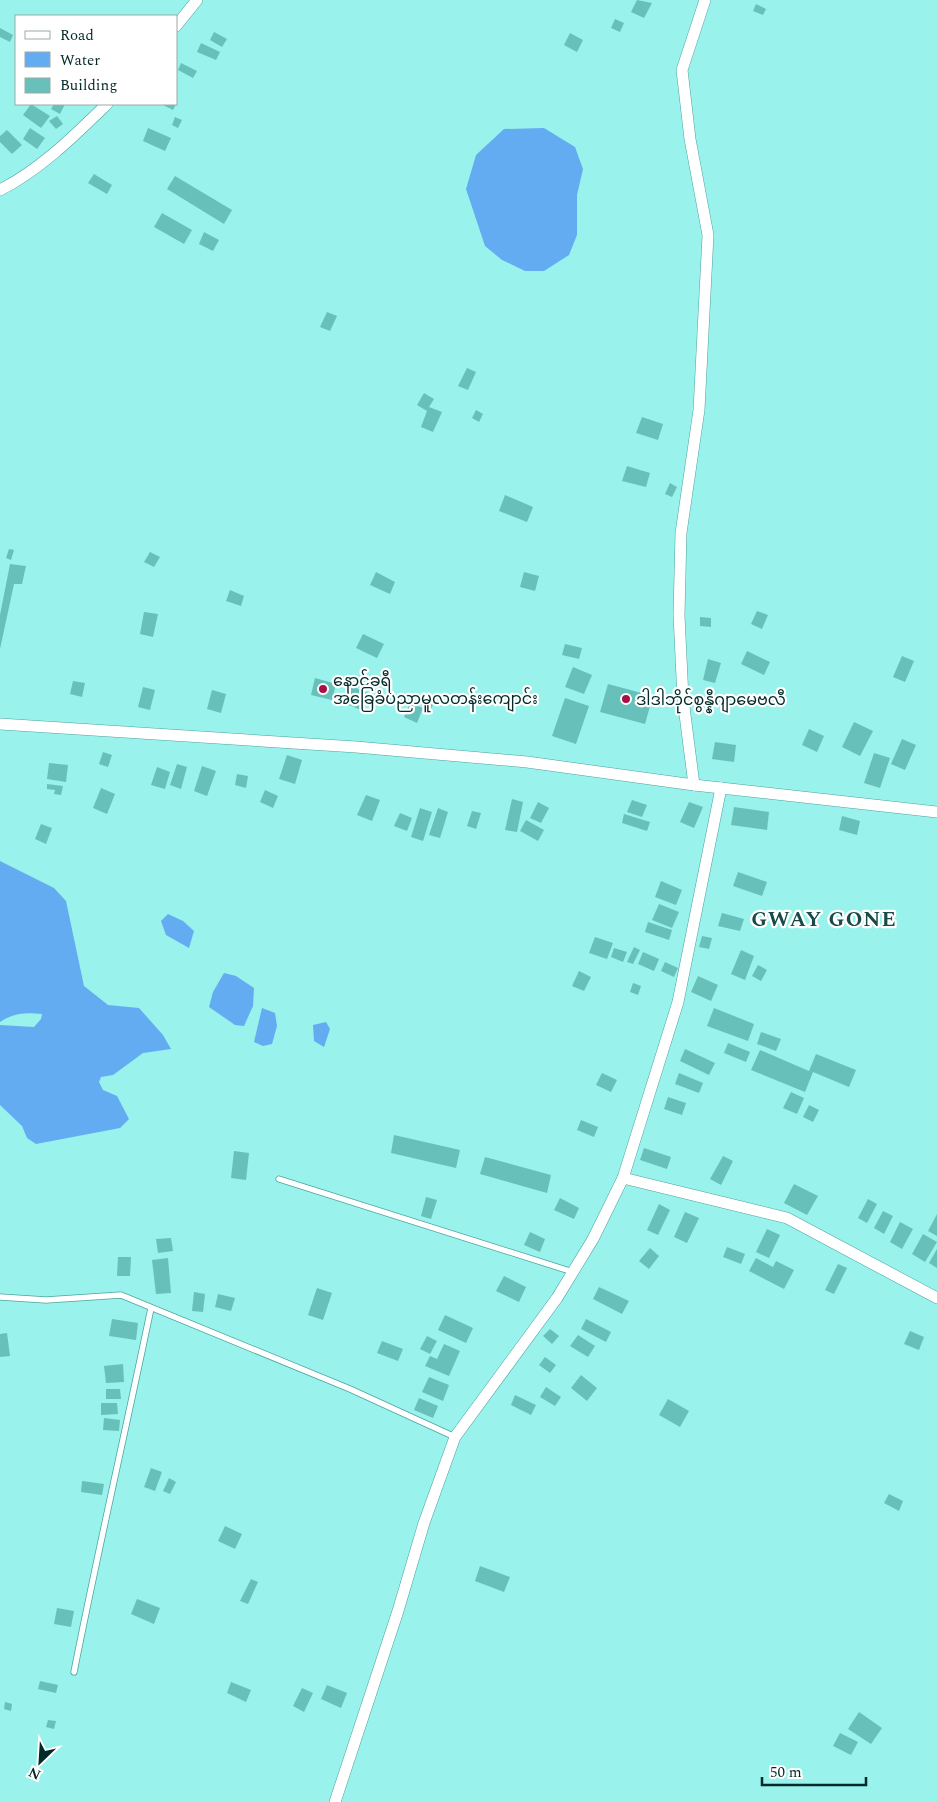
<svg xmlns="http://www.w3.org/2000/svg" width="937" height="1802" viewBox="0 0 937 1802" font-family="Spectral,'Noto Sans Myanmar',serif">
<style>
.water{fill:#64acf2}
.building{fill:#68c0ba}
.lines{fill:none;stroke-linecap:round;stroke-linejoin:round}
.lane-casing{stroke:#4ba49f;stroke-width:7}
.street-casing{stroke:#4ba49f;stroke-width:12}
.lane{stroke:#fff;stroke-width:5.5}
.street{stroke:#fff;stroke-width:11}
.poi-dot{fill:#a71145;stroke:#fff;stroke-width:2}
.labels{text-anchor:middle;stroke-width:4.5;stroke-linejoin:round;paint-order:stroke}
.poi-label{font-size:16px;fill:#022a28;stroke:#fff;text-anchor:start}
.district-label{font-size:21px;font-weight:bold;letter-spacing:1px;fill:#1a4a47;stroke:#fff}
</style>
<rect width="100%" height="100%" fill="#99f2eb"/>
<g class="water">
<path d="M544 128 575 147 583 169 577 195V235L569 255 544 271H525L502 260 485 246 466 189 476 155 504 129Z"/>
<path d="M0 861 54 888 66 901 84 986 108 1005 139 1008 163 1035 171 1049 143 1053 113 1075 101 1077 99 1082 103 1090 117 1096 129 1119 120 1128 36 1144 27 1138 22 1126 0 1105V1025L34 1027 41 1019 42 1014C27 1012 13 1013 0 1022Z"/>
<path d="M168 914 183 921 194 931 189 948 166 935 161 921Z"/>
<path d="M224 973 236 976 254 988 253 1006 244 1026 235 1025 209 1007 213 992Z"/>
<path d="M262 1008 275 1013 277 1026 272 1044 263 1046 254 1042Z"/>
<path d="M326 1022 330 1029 324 1047 314 1041 313 1025Z"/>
</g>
<g class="building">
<path d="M637 0 652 3 644 18 631 12Z"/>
<path d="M756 4 766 9 763 15 753 11Z"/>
<path d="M615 19 624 23 620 32 611 28Z"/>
<path d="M0 28 13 35 10 42 0 37Z"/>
<path d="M214 32 227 39 222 47 210 40Z"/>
<path d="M570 33 583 40 577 52 564 45Z"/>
<path d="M201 43 220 52 216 60 197 52Z"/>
<path d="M181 63 197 71 193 78 178 70Z"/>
<path d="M31 104 50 116 41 128 23 115Z"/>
<path d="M54 104H65L60 114 51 109Z"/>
<path d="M161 104H176L173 110Z"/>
<path d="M57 116 63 124 56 129 49 121Z"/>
<path d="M175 117 182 120 178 128 172 125Z"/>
<path d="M30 128 45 138 37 149 23 139Z"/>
<path d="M148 128 171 138 165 151 143 141Z"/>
<path d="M7 130 22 145 12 154 0 142V136Z"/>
<path d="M94 174 112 185 107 194 88 183Z"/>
<path d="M175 176 232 210 224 224 167 189Z"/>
<path d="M162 213 192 230 184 244 154 227Z"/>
<path d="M204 232 219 240 213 251 199 244Z"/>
<path d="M327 312 337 316 330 331 320 327Z"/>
<path d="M467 368 476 372 468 390 458 386Z"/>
<path d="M424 393 434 399 429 407 442 412 433 432 421 427 427 411 417 405Z"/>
<path d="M476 410 483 414 479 422 472 418Z"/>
<path d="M642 417 663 424 658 440 636 433Z"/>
<path d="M627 466 650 473 646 487 622 481Z"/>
<path d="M670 483 677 487 672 497 665 494Z"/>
<path d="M505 495 533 507 527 522 499 511Z"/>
<path d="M9 549 14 550 11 560 6 558Z"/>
<path d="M150 552 160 557 154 567 144 562Z"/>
<path d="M10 564 26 566 22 584H14L0 649V615Z"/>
<path d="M376 572 395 582 390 594 370 585Z"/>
<path d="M524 572 539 576 535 591 520 587Z"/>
<path d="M230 590 244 596 241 606 226 601Z"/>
<path d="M757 611 768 615 762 629 751 624Z"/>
<path d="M144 612 158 614 153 637 140 634Z"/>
<path d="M700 617 711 618V627L700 626Z"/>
<path d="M363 634 384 644 377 658 356 648Z"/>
<path d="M565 644 582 648 579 659 562 655Z"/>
<path d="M747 651 770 662 764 675 741 664Z"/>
<path d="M902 656 914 661 905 682 893 677Z"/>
<path d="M708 659 721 663 715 683 703 680Z"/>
<path d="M573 667 592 675 584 694 565 687Z"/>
<path d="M315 678 336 684 332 700 311 695Z"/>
<path d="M73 681 85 683 82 697 70 694Z"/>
<path d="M608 684 653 696 645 724 600 712Z"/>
<path d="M349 685 368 693 361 710 342 702Z"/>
<path d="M143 687 155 690 150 710 138 707Z"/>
<path d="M212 690 226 694 221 713 207 709Z"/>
<path d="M565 698 589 706 576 744 552 736Z"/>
<path d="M426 699 434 703 430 710 423 706Z"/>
<path d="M410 703 423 708 417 723 404 717Z"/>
<path d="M854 722 873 731 860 756 842 747Z"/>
<path d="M809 729 824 736 817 752 802 745Z"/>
<path d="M902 739 916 745 905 770 891 764Z"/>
<path d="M715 742 736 745 734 762 712 759Z"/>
<path d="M103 752 112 755 108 767 99 764Z"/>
<path d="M874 753 890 758 880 788 864 783Z"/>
<path d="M287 755 302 760 295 784 279 779Z"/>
<path d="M49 763 68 765 66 782 47 779Z"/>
<path d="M177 764 187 767 181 789 170 785Z"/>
<path d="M202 766 216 771 207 796 194 791Z"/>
<path d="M157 767 170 772 165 789 151 785Z"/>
<path d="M237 774 248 776 246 788 235 785Z"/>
<path d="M47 784 63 786 61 795 54 794 55 790 47 789Z"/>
<path d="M101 788 115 794 107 814 93 808Z"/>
<path d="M265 790 278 796 273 808 260 802Z"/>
<path d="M366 795 380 800 372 821 357 815Z"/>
<path d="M512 799 523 802 517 832 505 830Z"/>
<path d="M632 800 647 805 642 817 627 812Z"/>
<path d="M538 802 549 808 541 823 530 818Z"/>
<path d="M689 802 703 807 694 828 680 822Z"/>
<path d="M734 807 769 812 767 830 731 825Z"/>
<path d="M420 808 432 812 423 841 411 837Z"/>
<path d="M438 808 448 812 440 838 429 835Z"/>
<path d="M472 811 481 813 476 829 467 826Z"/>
<path d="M400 813 412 818 407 831 394 826Z"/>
<path d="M624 814 650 822 647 831 622 823Z"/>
<path d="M842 816 860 821 857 835 839 830Z"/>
<path d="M526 820 544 830 538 841 520 831Z"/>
<path d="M41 824 52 828 46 844 35 839Z"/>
<path d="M738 872 767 882 762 896 733 886Z"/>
<path d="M661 881 682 890 676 905 655 897Z"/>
<path d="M659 904 679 912 672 928 652 920Z"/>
<path d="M722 913 744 919 740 931 718 926Z"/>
<path d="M648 922 672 930 669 940 645 932Z"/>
<path d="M702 936 712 938 709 949 699 947Z"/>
<path d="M595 937 613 943 607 959 589 953Z"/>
<path d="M634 947 640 950 633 964 627 962Z"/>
<path d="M614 948 627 952 623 962 611 957Z"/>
<path d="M741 950 754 956 745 980 731 974Z"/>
<path d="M643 952 659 959 654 971 638 964Z"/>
<path d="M665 962 678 968 674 977 661 971Z"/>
<path d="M758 965 767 970 761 981 752 976Z"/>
<path d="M579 971 591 977 584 991 572 986Z"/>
<path d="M698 976 718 985 711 1001 691 992Z"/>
<path d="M633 983 641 986 638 995 630 992Z"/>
<path d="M714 1008 754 1024 748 1041 707 1026Z"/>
<path d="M761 1032 781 1039 776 1051 757 1044Z"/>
<path d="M728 1043 750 1052 746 1062 724 1053Z"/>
<path d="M685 1049 715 1063 709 1075 680 1061Z"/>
<path d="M760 1050 809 1071 816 1054 856 1070 849 1087 813 1072 805 1092 751 1070Z"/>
<path d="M602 1073 617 1080 611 1092 596 1085Z"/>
<path d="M679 1073 703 1083 699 1093 675 1084Z"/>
<path d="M791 1092 804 1098 797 1114 783 1108Z"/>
<path d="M668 1097 686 1103 682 1115 664 1109Z"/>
<path d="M809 1105 819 1110 813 1122 803 1117Z"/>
<path d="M581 1120 598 1127 594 1137 577 1130Z"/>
<path d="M394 1135 460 1150 456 1168 391 1153Z"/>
<path d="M644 1148 671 1157 667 1169 640 1160Z"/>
<path d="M234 1151 249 1153 246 1180 231 1178Z"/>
<path d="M723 1156 733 1161 721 1185 710 1179Z"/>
<path d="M485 1157 551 1175 547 1193 480 1174Z"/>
<path d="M794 1184 818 1196 807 1215 784 1203Z"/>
<path d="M426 1197 437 1200 431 1219 421 1216Z"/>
<path d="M560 1198 579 1208 574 1219 554 1210Z"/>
<path d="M868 1199 877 1204 867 1223 858 1218Z"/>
<path d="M659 1204 670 1210 658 1235 647 1230Z"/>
<path d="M883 1211 893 1216 884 1234 874 1228Z"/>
<path d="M685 1212 699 1218 687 1243 674 1237Z"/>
<path d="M937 1214V1236L928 1231Z"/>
<path d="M900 1222 913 1229 902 1249 890 1242Z"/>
<path d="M767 1229 780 1235 769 1258 756 1252Z"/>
<path d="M530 1232 545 1239 540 1252 524 1245Z"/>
<path d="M923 1234 937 1242 925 1262 912 1254Z"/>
<path d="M171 1238 173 1251 158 1253 156 1239Z"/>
<path d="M727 1247 745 1254 741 1264 723 1257Z"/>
<path d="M650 1248 659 1256 649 1269 639 1261Z"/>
<path d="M937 1249V1268L929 1263Z"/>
<path d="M118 1257H131L130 1276H117Z"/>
<path d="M168 1258 171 1293 156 1294 152 1260Z"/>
<path d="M756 1258 773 1267 776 1261 794 1270 784 1289 749 1271Z"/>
<path d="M838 1264 847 1268 834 1294 825 1290Z"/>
<path d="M504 1276 526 1287 519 1302 496 1291Z"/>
<path d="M599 1287 629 1301 622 1314 593 1299Z"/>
<path d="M317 1288 332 1293 323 1320 308 1315Z"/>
<path d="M194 1292 205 1294 203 1312 192 1311Z"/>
<path d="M218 1294 235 1298 231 1311 215 1307Z"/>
<path d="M445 1315 473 1328 466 1343 438 1330Z"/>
<path d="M112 1319 138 1323 136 1340 109 1336Z"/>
<path d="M586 1319 611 1332 606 1342 581 1329Z"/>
<path d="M550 1329 559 1336 552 1344 543 1336Z"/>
<path d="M910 1331 924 1337 919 1350 904 1344Z"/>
<path d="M7 1333 10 1356 0 1357V1334Z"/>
<path d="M578 1335 595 1346 588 1357 570 1346Z"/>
<path d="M427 1336 437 1341 430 1354 420 1349Z"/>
<path d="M382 1341 403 1349 398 1361 377 1353Z"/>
<path d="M444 1344 460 1351 449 1376 425 1366 430 1356 437 1359Z"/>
<path d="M545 1357 556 1365 550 1373 539 1365Z"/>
<path d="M123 1364 124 1382 106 1383 104 1366Z"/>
<path d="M581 1375 597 1388 587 1401 571 1388Z"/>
<path d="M429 1377 449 1385 443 1401 422 1392Z"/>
<path d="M546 1387 561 1397 555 1406 540 1397Z"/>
<path d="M106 1389H120L121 1399H106Z"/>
<path d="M515 1395 536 1405 531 1415 511 1405Z"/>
<path d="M419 1398 438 1406 433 1418 414 1410Z"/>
<path d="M668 1399 689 1411 680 1427 659 1415Z"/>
<path d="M101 1403H117L118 1414 101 1415Z"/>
<path d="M104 1418 120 1420 119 1431 103 1430Z"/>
<path d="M151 1468 162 1472 155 1491 144 1487Z"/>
<path d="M169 1478 176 1482 170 1494 163 1491Z"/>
<path d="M82 1481 104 1484 102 1495 81 1492Z"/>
<path d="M889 1494 903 1501 899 1511 884 1503Z"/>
<path d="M225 1526 242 1534 235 1549 218 1541Z"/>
<path d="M480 1566 510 1577 504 1592 475 1581Z"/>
<path d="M251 1579 258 1582 248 1604 240 1601Z"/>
<path d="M137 1599 160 1608 154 1624 131 1614Z"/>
<path d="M57 1608 74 1611 71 1627 54 1624Z"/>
<path d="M40 1681 58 1685 56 1693 38 1689Z"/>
<path d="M231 1682 251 1690 246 1702 227 1693Z"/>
<path d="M327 1685 347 1693 341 1708 321 1699Z"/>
<path d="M302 1688 313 1693 304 1712 293 1706Z"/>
<path d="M5 1702 12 1704 11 1711 4 1709Z"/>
<path d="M859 1712 882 1728 871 1744 848 1729Z"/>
<path d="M48 1720 56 1721 54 1729 46 1727Z"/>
<path d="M840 1733 858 1742 851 1755 833 1746Z"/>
</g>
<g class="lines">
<defs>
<g id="lane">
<path d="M279 1179 573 1272"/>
<path d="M0 1297 46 1300 121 1295 350 1389 455 1437"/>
<path d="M74 1672C98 1550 126 1429 151 1308"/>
</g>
<g id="street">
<path d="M176 26 197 0"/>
<path d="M0 190C40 170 75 135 107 104"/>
<path d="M0 724 356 747 527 762 694 785 937 812"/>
<path d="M694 785 683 699 679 615 681 533 699 410 708 235 690 139 682 70 705 0"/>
<path d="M623 1178 787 1218 937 1298"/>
<path d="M335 1802 398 1611 424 1523 455 1437 557 1298 593 1239 623 1178 678 1002 721 788"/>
</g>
</defs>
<use href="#lane" class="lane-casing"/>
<use href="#street" class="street-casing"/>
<use href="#lane" class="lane"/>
<use href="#street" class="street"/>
</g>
<g class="poi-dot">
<circle cx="323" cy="689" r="5"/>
<circle cx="626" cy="699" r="5"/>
</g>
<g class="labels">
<g class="poi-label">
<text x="333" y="686">နောင်ခရီ<tspan x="333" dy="18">အခြေခံပညာမူလတန်းကျောင်း</tspan></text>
<text x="636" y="705">ဒါဒါဘိုင်စွန္နီဂျာမေဗလီ</text>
</g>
<g class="district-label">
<text x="824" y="926">GWAY GONE</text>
</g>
</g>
<rect x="15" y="15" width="162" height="90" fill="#ffffff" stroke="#9aaaa9"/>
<rect x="25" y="31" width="25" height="8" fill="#ffffff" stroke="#9aaaa9"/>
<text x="60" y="40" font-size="15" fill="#022a28">Road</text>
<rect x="25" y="52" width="25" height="15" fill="#64acf2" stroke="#9aaaa9"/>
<text x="60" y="65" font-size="15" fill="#022a28">Water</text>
<rect x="25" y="78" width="25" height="15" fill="#68c0ba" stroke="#9aaaa9"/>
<text x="60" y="90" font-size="15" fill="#022a28">Building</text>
<g transform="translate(40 1762) rotate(205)" stroke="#ffffff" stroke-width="4" paint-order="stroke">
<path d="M0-4L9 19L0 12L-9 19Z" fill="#022a28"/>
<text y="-8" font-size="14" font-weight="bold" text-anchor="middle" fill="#022a28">N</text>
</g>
<path d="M762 1777v8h104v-8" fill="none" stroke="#022a28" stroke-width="2.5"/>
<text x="770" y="1777" font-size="15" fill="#022a28" stroke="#ffffff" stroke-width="4" paint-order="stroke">50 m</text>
</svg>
